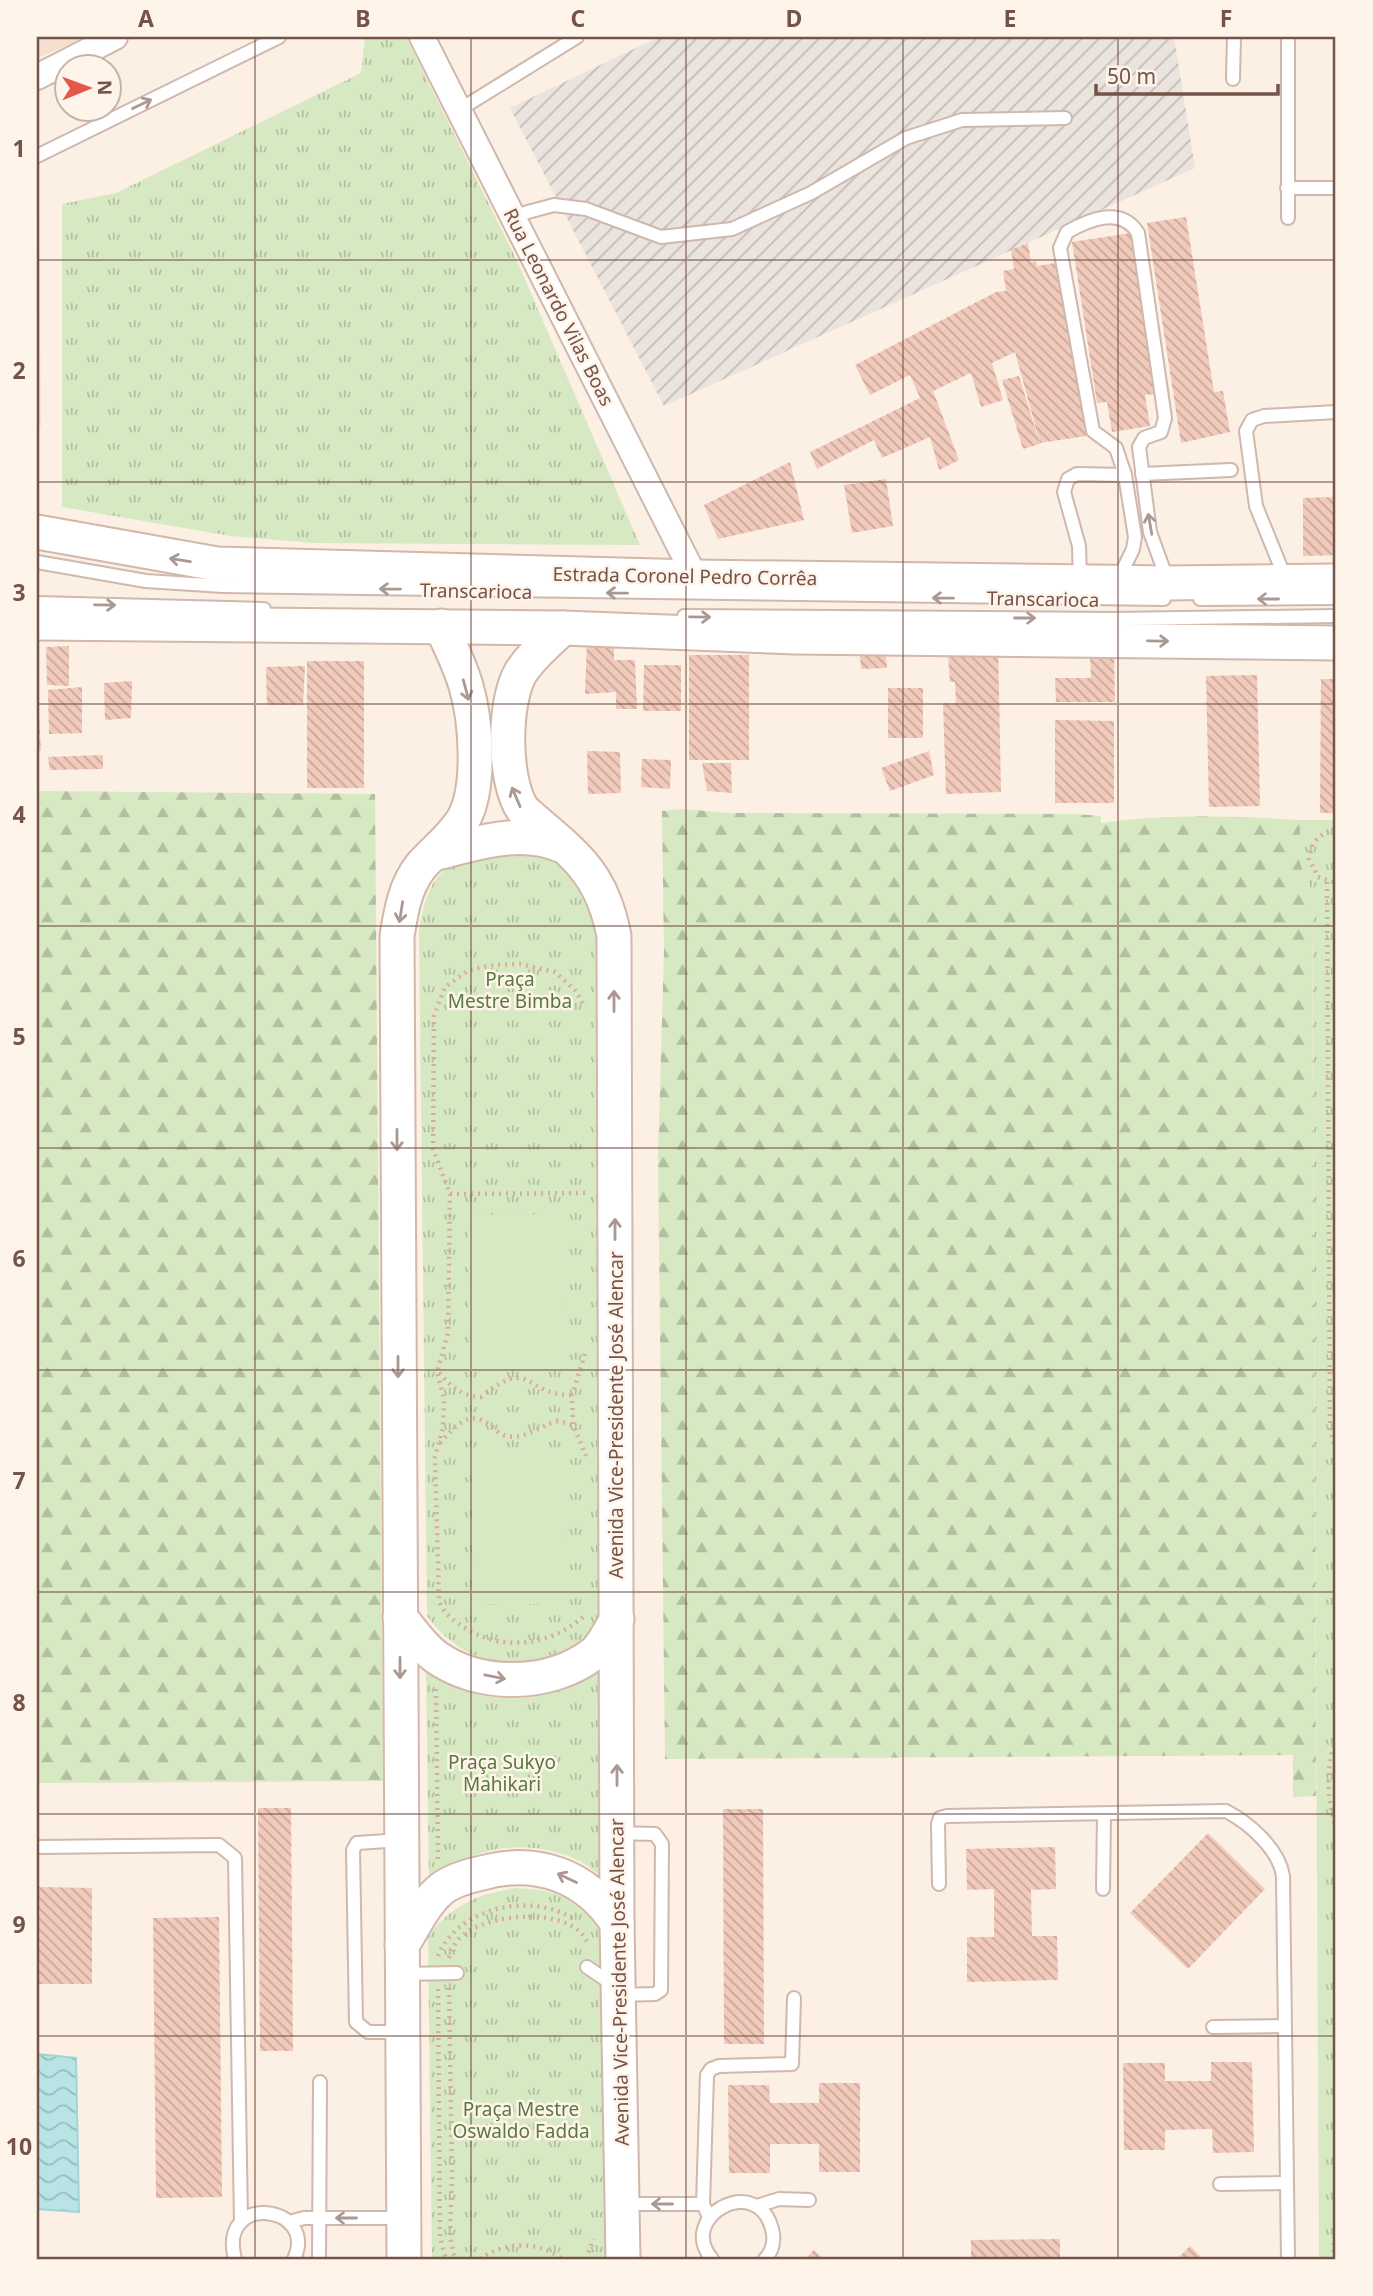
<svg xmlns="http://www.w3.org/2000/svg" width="1373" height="2296" viewBox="0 0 1373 2296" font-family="'Noto Sans',sans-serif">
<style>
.residential{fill:#f3e0d1}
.commercial{fill:#fcddd7}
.industrial{fill:url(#industrial-furrows)}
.grass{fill:url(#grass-tufts)}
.forest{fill:url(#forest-firs)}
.pitch{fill:#d7e9c2}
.water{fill:url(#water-waves);stroke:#9ed5d7;stroke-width:2}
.building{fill:url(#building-back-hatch)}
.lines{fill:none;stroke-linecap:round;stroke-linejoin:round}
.lane-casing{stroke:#cfb8ad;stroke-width:16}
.street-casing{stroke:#cfb8ad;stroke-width:28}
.secondary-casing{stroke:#d2b7aa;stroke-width:37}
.path{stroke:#d6ad9e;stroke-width:4.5;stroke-dasharray:2 5;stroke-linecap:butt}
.lane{stroke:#fff;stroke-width:12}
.street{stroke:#fff;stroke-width:24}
.secondary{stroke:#fff;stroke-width:33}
.oneway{stroke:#ac9892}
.grid{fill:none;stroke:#745349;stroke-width:2;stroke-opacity:0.55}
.labels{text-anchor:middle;stroke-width:5;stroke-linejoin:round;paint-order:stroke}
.street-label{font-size:19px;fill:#745349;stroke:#fff4e9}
.park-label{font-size:19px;fill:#597942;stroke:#fff4e9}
.neatline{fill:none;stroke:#745349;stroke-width:2.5}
.grid-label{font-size:23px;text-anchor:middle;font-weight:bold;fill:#745349}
</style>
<defs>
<pattern id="industrial-furrows" width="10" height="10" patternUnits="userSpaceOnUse" patternTransform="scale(1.75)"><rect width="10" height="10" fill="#ebe3de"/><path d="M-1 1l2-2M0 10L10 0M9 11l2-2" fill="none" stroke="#c3bbb6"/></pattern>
<pattern id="grass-tufts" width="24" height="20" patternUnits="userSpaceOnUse" patternTransform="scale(1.75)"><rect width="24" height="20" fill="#d7e9c2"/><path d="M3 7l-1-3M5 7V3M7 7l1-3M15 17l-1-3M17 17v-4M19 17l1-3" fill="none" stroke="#b3bfa0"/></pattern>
<pattern id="forest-firs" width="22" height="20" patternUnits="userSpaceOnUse" patternTransform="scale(1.75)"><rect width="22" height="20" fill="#d7e9c2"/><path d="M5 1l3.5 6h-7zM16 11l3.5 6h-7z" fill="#b3bfa0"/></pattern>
<pattern id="water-waves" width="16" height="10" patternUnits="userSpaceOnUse" patternTransform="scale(1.75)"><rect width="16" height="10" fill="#b8e4e5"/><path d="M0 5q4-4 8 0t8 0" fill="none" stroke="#9abbbc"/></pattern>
<pattern id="building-back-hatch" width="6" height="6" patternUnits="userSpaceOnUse" patternTransform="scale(1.75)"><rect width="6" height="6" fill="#f1cabb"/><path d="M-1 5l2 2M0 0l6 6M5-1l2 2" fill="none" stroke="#c8a79a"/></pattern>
</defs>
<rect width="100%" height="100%" fill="#fcefe3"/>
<path class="residential" d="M37 37H87L37 58Z"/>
<path class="commercial" d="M37 210H39L41 427H37Z"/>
<path class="industrial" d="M659 37H1174L1195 168 664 406 510 108Z"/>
<g class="grass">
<path d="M365 37H406L517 261 640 545 312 543 231 536 62 507V204L116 193 361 73Z"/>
<path d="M1300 820H1336V2259H1319L1312 897 1300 863Z"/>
<path d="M508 849 563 860 599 911 603 1622C549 1674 475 1681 427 1616L419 930C432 862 447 864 508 849Z"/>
<path d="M605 1666 607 1883C577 1847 518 1839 476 1855 458 1861 444 1872 429 1882L426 1669C481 1711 551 1706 605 1666Z"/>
<path d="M516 1888C561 1890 581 1900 608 1936L612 2259H432L428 1937C449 1906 480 1893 516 1888Z"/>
</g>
<g class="forest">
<path d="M37 791 375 794 383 1781 37 1783Z"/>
<path d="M683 809 730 813 1077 814 1101 816V823C1167 814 1232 816 1300 820V863L1312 897 1316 1796 1293 1797V1755L665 1759 658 1158 664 952 662 811Z"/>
</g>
<g class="pitch">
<path d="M563 1214 564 1369 470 1370 469 1215Z"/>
<path d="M471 1449H566L567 1604H473Z"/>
</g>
<path class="water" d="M37 2054 76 2058 79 2212 37 2209Z"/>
<g class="building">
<path d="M1186 217 1214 392 1223 391 1230 432 1181 443 1147 223Z"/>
<path d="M1131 233 1156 394 1145 395 1150 426 1112 432 1107 402 1097 403 1072 242Z"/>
<path d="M1028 243 1031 262 1036 261 1037 266 1055 263 1058 281 1062 280 1086 436 1040 443 1015 352 992 363 1003 400 981 407 971 373 933 391 959 460 939 470 930 437 882 458 874 440 817 469 810 452 920 398 910 375 870 395 855 365 996 292 1006 291 1003 271 1014 269 1011 250Z"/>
<path d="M1019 376 1040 444 1023 449 1002 380Z"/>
<path d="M790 462 804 520 718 539 704 505Z"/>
<path d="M886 479 893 526 852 533 844 485Z"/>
<path d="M1336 497V555L1303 556V498Z"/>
<path d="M587 641H614V660H635L637 709H616V692L585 694Z"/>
<path d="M998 642 1001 792 946 794 943 703H956L955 682H950L948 656 968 657 967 643Z"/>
<path d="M69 646V686L47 685 46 647Z"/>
<rect x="689" y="655" width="60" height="105"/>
<path d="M886 655 887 668 861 669 860 656Z"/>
<path d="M1090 655H1114L1115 702H1056L1055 678H1091Z"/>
<rect x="307" y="661" width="57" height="127"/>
<path d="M644 665H681V711H643Z"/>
<path d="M305 666 303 705H267L266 667Z"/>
<path d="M37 675 41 751H37Z"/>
<path d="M1257 675 1260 806 1209 807 1206 676Z"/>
<path d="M1321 679H1336V813H1320Z"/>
<path d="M132 681 131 718 105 720 104 683Z"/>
<path d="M82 687V733L49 734 48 690Z"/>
<rect x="888" y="688" width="35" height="50"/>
<path d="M1055 720 1114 721V803H1055Z"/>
<path d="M587 751 620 752 621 793 588 794Z"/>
<path d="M929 751 934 775 890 791 881 768Z"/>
<path d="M103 755V769L50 770 48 757Z"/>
<path d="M642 759 671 760 670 789 641 787Z"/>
<path d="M702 763H731L732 793 707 791Z"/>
<path d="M258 1808H291L293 2051H260Z"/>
<path d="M723 1809H763L764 2044H724Z"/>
<path d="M1208 1833 1265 1889 1188 1969 1130 1913Z"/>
<path d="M1055 1847 1056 1889 1031 1890 1032 1936H1057L1058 1980 967 1982V1937H994V1889L967 1890 966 1849Z"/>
<path d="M37 1887 92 1888V1984H37Z"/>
<path d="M219 1917 222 2197 156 2198 153 1918Z"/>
<path d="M1211 2062H1252L1254 2152 1213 2153 1212 2129 1165 2130V2150H1124L1123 2063H1165V2081H1211Z"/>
<path d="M819 2083H860V2172H819V2144H770V2173H729L728 2085H769L770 2103H819Z"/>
<path d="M1060 2239V2259H971V2240Z"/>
<path d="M1190 2246 1203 2259H1177Z"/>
<path d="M814 2250 823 2259H805Z"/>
</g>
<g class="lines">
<defs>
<g id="lane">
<path d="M1233 79 1234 37"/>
<path d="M459 110 577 37"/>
<path d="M37 156 279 37"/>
<path d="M1287 188H1336"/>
<path d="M513 216 554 205 586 209 661 237 732 229 811 193 906 138 962 120 1065 118"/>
<path d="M1288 218V37"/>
<path d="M1142 474 1231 470"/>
<path d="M37 562 146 581 223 586 1164 599"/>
<path d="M1118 580 1133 549 1135 537 1125 475 1116 448 1093 431 1060 248 1067 232C1090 219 1121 206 1138 233L1165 418 1161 432 1144 438 1139 447 1150 532 1167 579"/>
<path d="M1286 580 1256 506 1246 431 1252 420 1264 416 1336 412"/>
<path d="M1080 581 1079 546 1064 492 1068 479 1077 474 1125 475"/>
<path d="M1200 599 1336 598"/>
<path d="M37 603 264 609"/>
<path d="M684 616 1112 619 1336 616"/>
<path d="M617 1833 655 1834 662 1844 661 1990 655 1994 618 1995"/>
<path d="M401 1840 357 1843 353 1850 356 2022 368 2032H403"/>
<path d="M37 1847 219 1845 235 1858 241 2222"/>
<path d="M939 1884 938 1824 940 1818 947 1816 1226 1811C1249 1823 1279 1849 1283 1876L1288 2259"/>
<path d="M1103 1889 1104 1814"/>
<path d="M587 1967 615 1986"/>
<path d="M402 1974 457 1973"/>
<path d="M1213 2027 1285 2026"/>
<path d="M1220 2184 1287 2183"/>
<path d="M623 2204H703"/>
<path d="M757 2206 779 2199 809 2200"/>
<path d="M709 2217 703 2204 707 2075 711 2069 719 2066 792 2064 794 1998"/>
<path d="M289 2222 304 2218H403"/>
<path d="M235 2259C217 2191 319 2205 294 2259"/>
<path d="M319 2259 320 2082"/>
<path d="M712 2259C676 2217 757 2172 772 2229 775 2239 773 2251 765 2259"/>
</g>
<g id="street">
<path d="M422 37 695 577"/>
<path d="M37 77 115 37"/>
</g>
<g id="secondary">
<path d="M37 532 217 564 695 577 1168 583 1336 581"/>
<path d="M37 623 563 628 795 637 1336 643"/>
<path d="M563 628C549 641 532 655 521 672 503 702 503 781 523 810 571 853 601 868 614 936L617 1923 623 2259"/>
<path d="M433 854C474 844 519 828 560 845"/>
<path d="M400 1617C411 1630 421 1646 436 1657 480 1688 550 1687 593 1654 603 1647 610 1630 617 1619"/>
<path d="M402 1945C413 1929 423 1905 438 1892 449 1881 468 1876 482 1873 536 1858 586 1875 617 1923"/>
<path d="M404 2259 397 936C401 911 405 886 421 866 435 850 453 837 464 818 481 786 476 720 466 686 460 665 450 646 441 626"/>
</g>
</defs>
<use href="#lane" class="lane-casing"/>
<use href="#street" class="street-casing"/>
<use href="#secondary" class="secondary-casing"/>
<g class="path">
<path d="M1336 831C1319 832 1311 843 1309 859L1318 877 1336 883"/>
<path d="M1327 882 1330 1427 1336 1452"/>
<path d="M450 1194 587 1193"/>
<path d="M585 1354 572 1395 573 1425 586 1456"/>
<path d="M439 1373C452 1387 461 1396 481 1397 533 1355 522 1395 572 1395"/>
<path d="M440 1443C454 1428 468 1409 488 1424 494 1428 500 1435 507 1436 525 1440 540 1425 558 1421L572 1425"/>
<path d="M583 1617C549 1646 503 1652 465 1628 454 1621 444 1614 439 1601L435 1457 443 1427 444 1398 437 1372 448 1333 450 1194 433 1149 434 1016 445 987 469 970 494 965 520 964 555 972 576 991 585 1008"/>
<path d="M436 1689 438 1859"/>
<path d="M1336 1739C1325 1770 1327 1797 1336 1829"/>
<path d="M438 1956C457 1907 533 1891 575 1920"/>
<path d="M449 1958C452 1949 455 1941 463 1935 489 1913 573 1905 588 1944"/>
<path d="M449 1988 452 2172 450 2237 455 2259"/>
<path d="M438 1989 440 2237 446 2259"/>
<path d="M480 2259C504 2242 538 2240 562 2259"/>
<path d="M586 2259 594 2239"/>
<path d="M1333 2259 1336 2214"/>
</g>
<use href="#lane" class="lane"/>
<use href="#street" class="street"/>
<use href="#secondary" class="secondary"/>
</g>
<defs><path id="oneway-shaft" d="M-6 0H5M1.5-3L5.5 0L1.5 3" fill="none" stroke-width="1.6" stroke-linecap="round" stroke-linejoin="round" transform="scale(1.75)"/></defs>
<g class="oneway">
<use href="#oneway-shaft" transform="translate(142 104) rotate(-26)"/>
<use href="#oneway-shaft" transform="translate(1150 524) rotate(-100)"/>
<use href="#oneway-shaft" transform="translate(180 560) rotate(-171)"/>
<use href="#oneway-shaft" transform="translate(390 589) rotate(-179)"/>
<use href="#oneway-shaft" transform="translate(617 593) rotate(-179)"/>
<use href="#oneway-shaft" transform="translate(943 598) rotate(-179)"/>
<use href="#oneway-shaft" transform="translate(1268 599) rotate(180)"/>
<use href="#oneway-shaft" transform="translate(105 605) rotate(1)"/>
<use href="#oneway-shaft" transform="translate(700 617) rotate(1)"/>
<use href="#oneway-shaft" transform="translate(1025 618)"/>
<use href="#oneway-shaft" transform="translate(1158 641) rotate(1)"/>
<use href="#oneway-shaft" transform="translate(466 690) rotate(75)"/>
<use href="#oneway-shaft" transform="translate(516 797) rotate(-113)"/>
<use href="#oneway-shaft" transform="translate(401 912) rotate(99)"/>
<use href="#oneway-shaft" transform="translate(614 1001) rotate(-90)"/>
<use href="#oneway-shaft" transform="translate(397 1140) rotate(90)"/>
<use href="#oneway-shaft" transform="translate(615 1229) rotate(-90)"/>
<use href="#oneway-shaft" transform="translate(398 1367) rotate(90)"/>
<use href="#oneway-shaft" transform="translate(400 1668) rotate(90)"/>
<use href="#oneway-shaft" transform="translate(495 1677) rotate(11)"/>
<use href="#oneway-shaft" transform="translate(617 1775) rotate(-90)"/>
<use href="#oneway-shaft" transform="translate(567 1878) rotate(-155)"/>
<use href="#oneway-shaft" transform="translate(662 2204) rotate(180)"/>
<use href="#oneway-shaft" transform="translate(346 2218) rotate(180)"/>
</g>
<path class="grid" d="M255 37V2259M471 37V2259M686 37V2259M903 37V2259M1118 37V2259M37 260H1336M37 482H1336M37 704H1336M37 926H1336M37 1148H1336M37 1370H1336M37 1592H1336M37 1814H1336M37 2036H1336"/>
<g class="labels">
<g class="street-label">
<text transform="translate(559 307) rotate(63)" y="7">Rua Leonardo Vilas Boas</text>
<text transform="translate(685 576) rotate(1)" y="7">Estrada Coronel Pedro Corrêa</text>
<text transform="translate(476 591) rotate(1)" y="7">Transcarioca</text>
<text transform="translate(1043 599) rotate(1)" y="7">Transcarioca</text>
<text transform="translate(616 1415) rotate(-90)" y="7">Avenida Vice-Presidente José Alencar</text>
<text transform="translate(619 1982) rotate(-91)" y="7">Avenida Vice-Presidente José Alencar</text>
</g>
<g class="park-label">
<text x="510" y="986">Praça<tspan x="510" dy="22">Mestre Bimba</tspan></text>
<text x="502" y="1769">Praça Sukyo<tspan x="502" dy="22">Mahikari</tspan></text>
<text x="521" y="2116">Praça Mestre<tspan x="521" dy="22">Oswaldo Fadda</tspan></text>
</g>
</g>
<rect width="1373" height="2296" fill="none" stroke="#fff4e9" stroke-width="77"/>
<g transform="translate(88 88) rotate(89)"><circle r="33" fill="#fff4e9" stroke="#c7b4a9" stroke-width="2"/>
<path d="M0-5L12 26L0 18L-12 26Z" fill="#e55849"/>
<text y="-10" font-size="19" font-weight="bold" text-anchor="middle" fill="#745349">N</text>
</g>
<path d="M1096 84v10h182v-10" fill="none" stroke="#745349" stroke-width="3.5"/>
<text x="1107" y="84" font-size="21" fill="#745349" stroke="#fff4e9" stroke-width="5" paint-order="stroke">50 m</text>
<rect x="38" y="38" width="1296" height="2220" class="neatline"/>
<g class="grid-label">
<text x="146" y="27">A</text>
<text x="363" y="27">B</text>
<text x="578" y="27">C</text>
<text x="794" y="27">D</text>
<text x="1010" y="27">E</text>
<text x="1226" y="27">F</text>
<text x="19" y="157">1</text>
<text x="19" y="379">2</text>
<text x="19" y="601">3</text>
<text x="19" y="823">4</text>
<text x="19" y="1045">5</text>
<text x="19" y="1267">6</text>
<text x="19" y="1489">7</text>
<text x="19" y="1711">8</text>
<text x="19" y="1933">9</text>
<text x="19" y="2155">10</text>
</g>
</svg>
